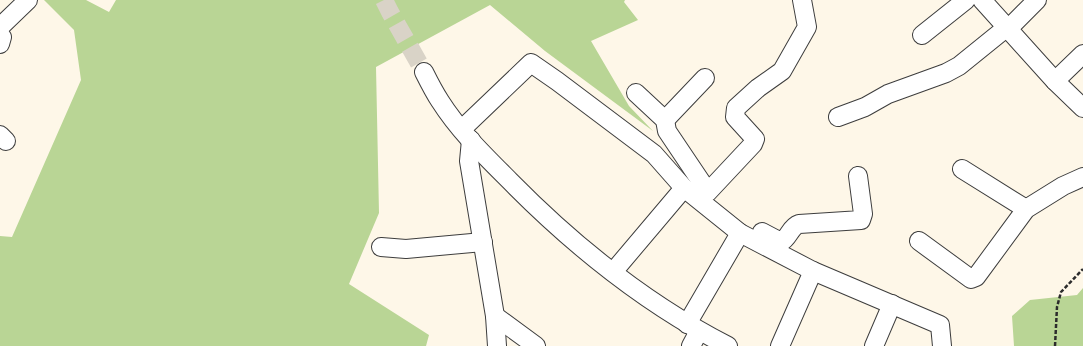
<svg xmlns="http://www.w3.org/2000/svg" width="1083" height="346" viewBox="0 0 1083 346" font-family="Lora,serif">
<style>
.forest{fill:#b9d595}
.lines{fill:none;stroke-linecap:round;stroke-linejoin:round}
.street-tunnel{stroke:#d9d3c7;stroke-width:18;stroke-dasharray:18 9;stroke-linecap:butt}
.street-casing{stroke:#3d3d3d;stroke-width:20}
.path{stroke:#2c2c2c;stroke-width:2.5;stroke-dasharray:4 2;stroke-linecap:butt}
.street{stroke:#fff;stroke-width:18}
</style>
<rect width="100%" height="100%" fill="#fef7e8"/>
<g class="forest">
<path d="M44 0H86L109 12 116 0H625L624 2 638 20 591 41 629 106 653 131 545 51 490 5 376 67 379 213 349 284 429 335 426 346H0V236L12 237 81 80 74 30Z"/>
<path d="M1083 288V346H1014L1012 316 1030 300 1077 295Z"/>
</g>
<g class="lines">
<path class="street-tunnel" d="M384 0 390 12 424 72"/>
<defs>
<g id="street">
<path d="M982 0 1055 81 1083 108"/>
<path d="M0 27 28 0"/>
<path d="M1008 29 1037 0"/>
<path d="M922 35 966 0"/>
<path d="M0 36 2 37 0 44"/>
<path d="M424 72C429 82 434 92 440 101 459 131 485 156 510 181 574 246 646 304 728 346"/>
<path d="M1055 81 1083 54"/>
<path d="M636 93 665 120 667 131 708 192 753 144 755 139 735 117 736 108 758 88 782 71 807 27 802 0"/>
<path d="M838 117 865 107 888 94 946 73 959 66 1006 28"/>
<path d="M665 120 705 78"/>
<path d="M462 129 531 63 557 81 654 154 684 188 740 233 813 271 940 325 942 346"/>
<path d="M0 135 6 141"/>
<path d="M471 140 469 161 495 316 497 346"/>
<path d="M962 169 1026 209"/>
<path d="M762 232 781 242C789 238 790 227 799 224L861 220 863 214 858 176"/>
<path d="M919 241 971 279 976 277 1026 209 1063 186 1083 177"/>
<path d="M381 247 406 249 483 242"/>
<path d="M613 272 684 188"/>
<path d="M495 316 536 346"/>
<path d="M687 324 740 233"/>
<path d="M691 346 699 331"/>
<path d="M780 346 813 271"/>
<path d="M874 346 892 304"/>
</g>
</defs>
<use href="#street" class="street-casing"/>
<path class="path" d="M1055 346 1057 307 1061 292 1083 269"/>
<use href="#street" class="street"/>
</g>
</svg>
